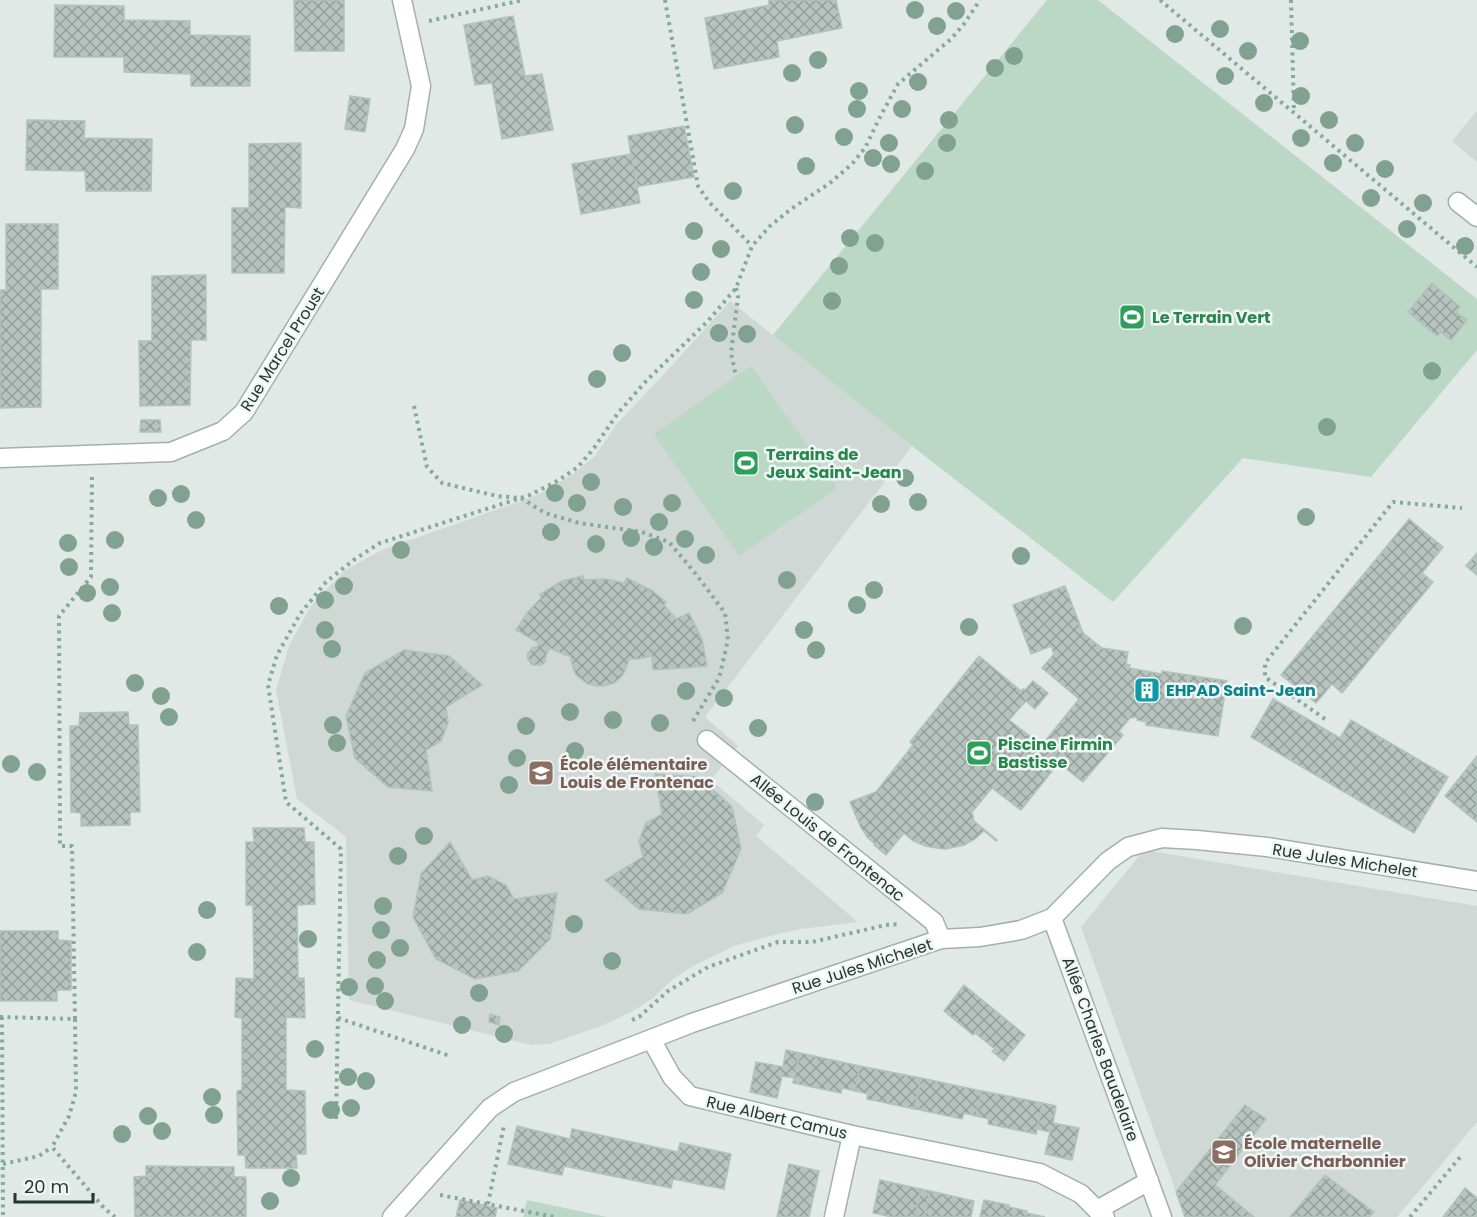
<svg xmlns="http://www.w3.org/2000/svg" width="1477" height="1217" viewBox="0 0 1477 1217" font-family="Poppins,sans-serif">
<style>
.built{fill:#cfd8d4}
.green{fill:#bbd7c5}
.building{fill:url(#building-cross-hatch);stroke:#b3c2bc;stroke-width:1.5}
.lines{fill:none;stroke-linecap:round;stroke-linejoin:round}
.street-casing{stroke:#a4b0ac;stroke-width:21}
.path{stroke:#85a89f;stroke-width:4;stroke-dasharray:3 4.5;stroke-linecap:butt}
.street{stroke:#fff;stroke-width:18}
.tree{fill:#81a290}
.labels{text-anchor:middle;stroke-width:5;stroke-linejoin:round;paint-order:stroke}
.leisure-label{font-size:16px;font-weight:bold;fill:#27864d;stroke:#f0f6f3;text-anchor:start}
.street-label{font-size:16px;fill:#233733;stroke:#f0f6f3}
.culture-label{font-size:16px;font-weight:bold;fill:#0d838f;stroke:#f0f6f3;text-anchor:start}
.education-label{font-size:16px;font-weight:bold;fill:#785e54;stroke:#f0f6f3;text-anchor:start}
</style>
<defs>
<pattern id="building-cross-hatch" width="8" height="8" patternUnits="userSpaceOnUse" patternTransform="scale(1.5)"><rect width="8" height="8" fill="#b6c3bf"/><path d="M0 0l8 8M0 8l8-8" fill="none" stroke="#949f9c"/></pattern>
</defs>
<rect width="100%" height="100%" fill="#e0e9e5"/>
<g class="built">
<path d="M1477 111V162L1452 141Z"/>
<path d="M730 301 912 446 705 717 738 746 711 780 764 825 756 836 858 922 801 929 773 935 734 946 693 966 673 979 653 998 635 1010 604 1025 549 1044 531 1045 349 1000 346 837 297 799 276 690 289 646 311 606 344 571 382 550 538 495 573 474 595 456 616 425 666 372Z"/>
<path d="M1144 850 1477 906V1122L1397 1217H1185L1081 927Z"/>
</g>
<g class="green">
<path d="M1047 0H1098L1477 299V350L1371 477 1243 458 1113 602 912 446 773 335Z"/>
<path d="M751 366 837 488 739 556 654 434Z"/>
<path d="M527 1200 607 1217H523Z"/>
</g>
<g class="building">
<path d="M294 0H344V51H295Z"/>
<path d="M769 0H836L842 28 777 41 779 57 714 69 705 18 769 5Z"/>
<path d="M55 5 124 6V20L190 21V35L250 36V86H191V74L124 72V57H54Z"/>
<path d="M513 16 525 76 542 74 553 130 502 139 492 83 475 85 464 25Z"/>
<path d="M350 96 370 99 365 132 345 129Z"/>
<path d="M27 120 85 121 84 138 152 139 151 191H86L85 171 26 170Z"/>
<path d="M684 126 694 177 636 187 628 136Z"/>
<path d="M301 143V208L285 207 284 273H232V208H249V144Z"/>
<path d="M631 154 640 203 581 214 572 164Z"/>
<path d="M6 224H58V289H41V407L0 408V290H6Z"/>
<path d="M206 275V340H191L190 405 140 406 139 341H152V276Z"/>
<path d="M1432 283 1460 307 1456 312 1467 320 1451 340 1441 332 1437 336 1408 312Z"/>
<path d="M141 420H160L161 432H140Z"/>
<path d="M1409 519 1443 547 1422 573 1433 582 1342 693 1332 684 1316 703 1281 675Z"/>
<path d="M1477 553V575L1466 566Z"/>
<path d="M583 576 584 580 606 579 624 583 627 578 651 590 666 602 664 605 676 619 689 613 702 639 707 666 653 670 652 656 638 659H629L626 669 621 677 614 683 603 686H597L588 684 576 675 573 668 570 656 565 655 550 648 546 655 545 662 541 665H532L527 657 528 653 532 648 537 647 539 643 516 630 527 613 541 598 540 594 562 581Z"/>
<path d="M1065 586 1083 633 1102 648 1128 652 1126 664 1130 665 1129 668 1162 674V671L1227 681 1218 736 1146 725V722L1137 720V717L1130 718 1119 731 1123 735 1083 782 1064 767 1066 765 1042 745 1079 699 1042 668 1054 654 1051 646 1031 654 1013 605Z"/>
<path d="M404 650 449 656 482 685 446 707 448 723 441 741 426 750 432 791 388 787 355 758 346 716 365 673Z"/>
<path d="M979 656 1021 691 1023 689 1025 690 1033 681 1048 693 1035 709 1026 701 1009 720 1061 760 1021 810 992 788 972 812 974 821 997 840 996 841 984 831 975 839 964 845 945 849 937 848 925 846 912 840 904 833 886 855 874 845 875 844 868 838 861 828 850 802 876 792 913 745 910 742Z"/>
<path d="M1273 699 1340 738 1351 720 1448 777 1414 833 1251 737Z"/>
<path d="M128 712 129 725H138L140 812H130V825L81 826V813L71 812 70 726H79L80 713Z"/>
<path d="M1477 756V822L1445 796Z"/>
<path d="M655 774 699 777 732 807 741 849 722 893 687 914 639 909 605 880 643 857 639 841 646 823 662 814Z"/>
<path d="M253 828H304L305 842H314L315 904 297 905 298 978H304L305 1018 286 1017V1090L305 1091 306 1154H296L297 1168H246L245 1155H238L237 1091 242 1090V1018L235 1017 236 978 254 979 253 905H246V842H254Z"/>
<path d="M450 842 472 880 488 876 506 885 514 899 557 893 550 939 518 971 475 979 436 959 413 917 421 874Z"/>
<path d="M0 931H58V940L71 941V990H57V1001H0Z"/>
<path d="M964 985 1025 1035 1004 1061 992 1051 995 1049 975 1033 973 1035 944 1011Z"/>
<path d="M490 1014 500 1017 499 1025 489 1022Z"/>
<path d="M786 1050 800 1053 794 1078 782 1076 777 1098 750 1092 756 1062 783 1067Z"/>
<path d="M800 1053 860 1066 855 1091 842 1088 841 1093 793 1083Z"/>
<path d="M860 1066 921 1078 915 1109 867 1099 868 1094 855 1091Z"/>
<path d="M921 1078 982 1091 976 1116 964 1113 962 1119 915 1109Z"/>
<path d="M982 1091 1043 1103 1036 1134 988 1124 989 1119 976 1116Z"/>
<path d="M1043 1103 1056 1106 1053 1123 1079 1128 1072 1160 1045 1154 1050 1132 1037 1129Z"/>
<path d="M1245 1105 1266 1119 1215 1185 1254 1217H1185L1176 1192Z"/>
<path d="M517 1126 570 1139 572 1129 678 1152 680 1143 731 1154 724 1189 673 1179 671 1188 564 1166 562 1175 508 1164Z"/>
<path d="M789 1164 819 1171 809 1217H777Z"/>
<path d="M146 1166 234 1167V1177H246V1217H135L134 1177 146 1176Z"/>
<path d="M1325 1175 1374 1212 1369 1217H1290Z"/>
<path d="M880 1180 921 1189 915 1217H892L873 1213Z"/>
<path d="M1465 1188 1475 1196 1466 1207 1456 1200Z"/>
<path d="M921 1189 930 1191 924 1217H915Z"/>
<path d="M930 1191 974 1201 971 1217H924Z"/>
<path d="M1475 1196 1477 1198V1217H1443L1456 1200 1466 1207Z"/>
<path d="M460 1200 497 1208 495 1217H456Z"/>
<path d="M984 1200 1009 1205V1207L1027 1211 1026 1213 1045 1217H980Z"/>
</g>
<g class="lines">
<defs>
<g id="street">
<path d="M1458 202 1477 217"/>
<path d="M0 458 171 452 223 431 244 412 405 149 414 129 421 86 402 0"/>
<path d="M707 740 934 922 941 939"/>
<path d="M1052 918 1162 1217"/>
<path d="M651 1039 692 1023 941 939 980 937 1021 930 1052 918 1108 861 1128 847 1162 838 1197 840 1267 847 1477 881"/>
<path d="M392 1217 490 1108 514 1092 651 1039 672 1077 690 1096 852 1135 1040 1173 1081 1194 1097 1210"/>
<path d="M834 1217 852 1135"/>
<path d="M1105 1217 1097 1210 1149 1181"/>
</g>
</defs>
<use href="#street" class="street-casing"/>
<g class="path">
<path d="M665 0 698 186 709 202 752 246"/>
<path d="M1160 0 1477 267"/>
<path d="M1291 0 1294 112"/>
<path d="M429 21 523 0"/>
<path d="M736 288 738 297 731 353 736 377"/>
<path d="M414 406 427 467 442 483 497 496 521 498 545 513 579 523 642 532 669 542 695 573 725 613 728 640 719 678 693 721 694 723"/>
<path d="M1325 719 1265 677V663L1393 502 1462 508"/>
<path d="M0 1017 75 1019 72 846H60L59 616 91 577 92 474"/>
<path d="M2 1017 3 1217"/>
<path d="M338 1018 450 1056"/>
<path d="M75 1019 76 1092 69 1116 52 1147 104 1208 115 1217"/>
<path d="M632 1020 639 1017 668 991 708 967 778 942H812L886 925 900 924"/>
<path d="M336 1119 341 849 286 802 268 685 277 655 300 614 326 582 355 559 380 543 530 495 559 480 578 467 594 448 618 413 647 380 708 321 736 288 752 246 770 226 791 209 830 183 852 164 865 148 881 115 898 84 951 39 964 24 980 0"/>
<path d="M3 1164 39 1156 52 1147"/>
<path d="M440 1195 555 1217"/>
<path d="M488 1204 504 1125"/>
<path d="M1410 1217 1461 1156"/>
</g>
<use href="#street" class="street"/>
</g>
<g class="tree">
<circle cx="915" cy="10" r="9"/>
<circle cx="956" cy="11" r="9"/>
<circle cx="937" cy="26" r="9"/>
<circle cx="1220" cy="29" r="9"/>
<circle cx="1175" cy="34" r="9"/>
<circle cx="1300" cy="41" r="9"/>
<circle cx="1248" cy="51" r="9"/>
<circle cx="1014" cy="56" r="9"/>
<circle cx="818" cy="60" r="9"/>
<circle cx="995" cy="68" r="9"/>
<circle cx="792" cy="73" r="9"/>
<circle cx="1225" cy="76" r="9"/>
<circle cx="918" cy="82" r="9"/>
<circle cx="859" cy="91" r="9"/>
<circle cx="1301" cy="96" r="9"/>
<circle cx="1264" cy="103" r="9"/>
<circle cx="857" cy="109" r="9"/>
<circle cx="902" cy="109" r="9"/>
<circle cx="949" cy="120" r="9"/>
<circle cx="1329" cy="120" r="9"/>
<circle cx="795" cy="125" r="9"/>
<circle cx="844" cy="137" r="9"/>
<circle cx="1301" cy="138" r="9"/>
<circle cx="889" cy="143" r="9"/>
<circle cx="947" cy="143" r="9"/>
<circle cx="1355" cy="143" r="9"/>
<circle cx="873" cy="158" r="9"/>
<circle cx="1333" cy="163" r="9"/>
<circle cx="891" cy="164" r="9"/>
<circle cx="806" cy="166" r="9"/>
<circle cx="1385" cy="169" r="9"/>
<circle cx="925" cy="171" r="9"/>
<circle cx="733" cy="191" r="9"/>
<circle cx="1371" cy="198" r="9"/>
<circle cx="1423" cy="203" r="9"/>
<circle cx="1407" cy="229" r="9"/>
<circle cx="694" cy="231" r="9"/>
<circle cx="850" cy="238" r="9"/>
<circle cx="875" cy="243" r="9"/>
<circle cx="1465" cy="246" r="9"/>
<circle cx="721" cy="249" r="9"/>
<circle cx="839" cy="266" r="9"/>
<circle cx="701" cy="272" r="9"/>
<circle cx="694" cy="300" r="9"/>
<circle cx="832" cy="301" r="9"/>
<circle cx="719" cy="333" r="9"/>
<circle cx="747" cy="334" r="9"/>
<circle cx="622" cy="353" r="9"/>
<circle cx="1432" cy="371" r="9"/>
<circle cx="597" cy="379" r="9"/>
<circle cx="1327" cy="427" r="9"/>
<circle cx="905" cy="478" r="9"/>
<circle cx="591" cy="482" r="9"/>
<circle cx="555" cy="493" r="9"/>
<circle cx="181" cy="494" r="9"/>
<circle cx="158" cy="498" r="9"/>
<circle cx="918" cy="502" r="9"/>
<circle cx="577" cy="503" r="9"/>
<circle cx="672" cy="503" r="9"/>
<circle cx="881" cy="504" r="9"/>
<circle cx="623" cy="507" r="9"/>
<circle cx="1306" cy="517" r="9"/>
<circle cx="196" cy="520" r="9"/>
<circle cx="659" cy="522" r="9"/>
<circle cx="551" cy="532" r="9"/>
<circle cx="631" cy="538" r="9"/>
<circle cx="685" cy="539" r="9"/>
<circle cx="115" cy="540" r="9"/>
<circle cx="68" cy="543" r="9"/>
<circle cx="596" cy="544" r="9"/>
<circle cx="654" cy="547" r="9"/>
<circle cx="401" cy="550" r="9"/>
<circle cx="706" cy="555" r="9"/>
<circle cx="1021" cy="556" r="9"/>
<circle cx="69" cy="567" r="9"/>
<circle cx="787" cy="580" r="9"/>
<circle cx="344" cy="586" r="9"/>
<circle cx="110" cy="587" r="9"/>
<circle cx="874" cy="590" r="9"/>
<circle cx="87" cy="593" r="9"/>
<circle cx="325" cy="600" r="9"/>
<circle cx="857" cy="605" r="9"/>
<circle cx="279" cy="606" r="9"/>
<circle cx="112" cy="613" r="9"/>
<circle cx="1243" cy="626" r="9"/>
<circle cx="969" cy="627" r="9"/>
<circle cx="325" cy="630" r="9"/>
<circle cx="804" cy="630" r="9"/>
<circle cx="332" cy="649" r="9"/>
<circle cx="816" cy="650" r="9"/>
<circle cx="135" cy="683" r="9"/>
<circle cx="686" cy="691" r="9"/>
<circle cx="161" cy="696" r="9"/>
<circle cx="724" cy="698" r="9"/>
<circle cx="570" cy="712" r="9"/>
<circle cx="169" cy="717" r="9"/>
<circle cx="613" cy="720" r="9"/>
<circle cx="660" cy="723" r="9"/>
<circle cx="333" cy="725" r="9"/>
<circle cx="526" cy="726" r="9"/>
<circle cx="758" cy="728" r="9"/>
<circle cx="337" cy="743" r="9"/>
<circle cx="575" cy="751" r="9"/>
<circle cx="517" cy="758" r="9"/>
<circle cx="11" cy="764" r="9"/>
<circle cx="37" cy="772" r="9"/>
<circle cx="509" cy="785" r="9"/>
<circle cx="815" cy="802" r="9"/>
<circle cx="424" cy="836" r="9"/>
<circle cx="398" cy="856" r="9"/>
<circle cx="383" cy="906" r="9"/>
<circle cx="207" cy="910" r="9"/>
<circle cx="574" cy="924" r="9"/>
<circle cx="381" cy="930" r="9"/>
<circle cx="308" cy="939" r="9"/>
<circle cx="400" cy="948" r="9"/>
<circle cx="197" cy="952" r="9"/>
<circle cx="377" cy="960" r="9"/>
<circle cx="612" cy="961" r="9"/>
<circle cx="375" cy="986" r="9"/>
<circle cx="349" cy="987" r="9"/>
<circle cx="479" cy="993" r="9"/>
<circle cx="385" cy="1001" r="9"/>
<circle cx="462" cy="1025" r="9"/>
<circle cx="504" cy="1034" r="9"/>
<circle cx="315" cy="1049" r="9"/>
<circle cx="348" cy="1077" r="9"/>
<circle cx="366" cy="1081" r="9"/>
<circle cx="212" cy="1097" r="9"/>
<circle cx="351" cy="1108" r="9"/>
<circle cx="331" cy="1110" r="9"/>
<circle cx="214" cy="1115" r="9"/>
<circle cx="148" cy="1116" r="9"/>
<circle cx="162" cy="1131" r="9"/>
<circle cx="122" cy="1134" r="9"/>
<circle cx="291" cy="1178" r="9"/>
<circle cx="270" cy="1201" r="9"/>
</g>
<defs>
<symbol id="stadium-square" viewBox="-11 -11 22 22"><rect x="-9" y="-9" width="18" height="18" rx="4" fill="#2e9e5b" stroke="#f0f6f3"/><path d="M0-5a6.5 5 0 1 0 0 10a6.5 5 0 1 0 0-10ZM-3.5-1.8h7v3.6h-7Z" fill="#fff"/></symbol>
<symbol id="building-square" viewBox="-11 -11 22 22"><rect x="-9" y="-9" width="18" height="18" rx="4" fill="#0f9aa8" stroke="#f0f6f3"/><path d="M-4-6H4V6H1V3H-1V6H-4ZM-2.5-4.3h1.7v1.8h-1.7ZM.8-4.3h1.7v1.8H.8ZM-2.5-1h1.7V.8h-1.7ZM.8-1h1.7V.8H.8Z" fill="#fff"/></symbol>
<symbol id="school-square" viewBox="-11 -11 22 22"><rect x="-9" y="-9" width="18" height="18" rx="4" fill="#8d6e63" stroke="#f0f6f3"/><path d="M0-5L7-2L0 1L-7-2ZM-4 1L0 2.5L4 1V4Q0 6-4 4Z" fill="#fff"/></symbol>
</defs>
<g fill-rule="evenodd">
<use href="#stadium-square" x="1117" y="302" width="30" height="30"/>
<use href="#stadium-square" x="731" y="448" width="30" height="30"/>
<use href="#building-square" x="1132" y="675" width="30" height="30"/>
<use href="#stadium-square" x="964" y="738" width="30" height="30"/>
<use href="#school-square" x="526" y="758" width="30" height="30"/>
<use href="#school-square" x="1209" y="1137" width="30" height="30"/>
</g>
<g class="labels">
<g class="leisure-label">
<text x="1152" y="323">Le Terrain Vert</text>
<text x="766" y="460">Terrains de<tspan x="766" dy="18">Jeux Saint-Jean</tspan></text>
<text x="998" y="750">Piscine Firmin<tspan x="998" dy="18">Bastisse</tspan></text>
</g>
<g class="street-label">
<text transform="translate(282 349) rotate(-58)" y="6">Rue Marcel Proust</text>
<text transform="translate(828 837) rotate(39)" y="6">Allée Louis de Frontenac</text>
<text transform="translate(1345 860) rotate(9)" y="6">Rue Jules Michelet</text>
<text transform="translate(862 966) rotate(-18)" y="6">Rue Jules Michelet</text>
<text transform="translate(1101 1049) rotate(70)" y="6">Allée Charles Baudelaire</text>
<text transform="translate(777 1117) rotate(13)" y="6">Rue Albert Camus</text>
</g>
<g class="culture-label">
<text x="1166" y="696">EHPAD Saint-Jean</text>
</g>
<g class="education-label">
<text x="560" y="770">École élémentaire<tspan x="560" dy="18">Louis de Frontenac</tspan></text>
<text x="1244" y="1149">École maternelle<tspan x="1244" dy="18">Olivier Charbonnier</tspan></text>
</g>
</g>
<path d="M15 1193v9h78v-9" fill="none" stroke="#233733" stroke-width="3"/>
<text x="24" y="1193" font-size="18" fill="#233733" stroke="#f0f6f3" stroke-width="4.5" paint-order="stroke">20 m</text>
</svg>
